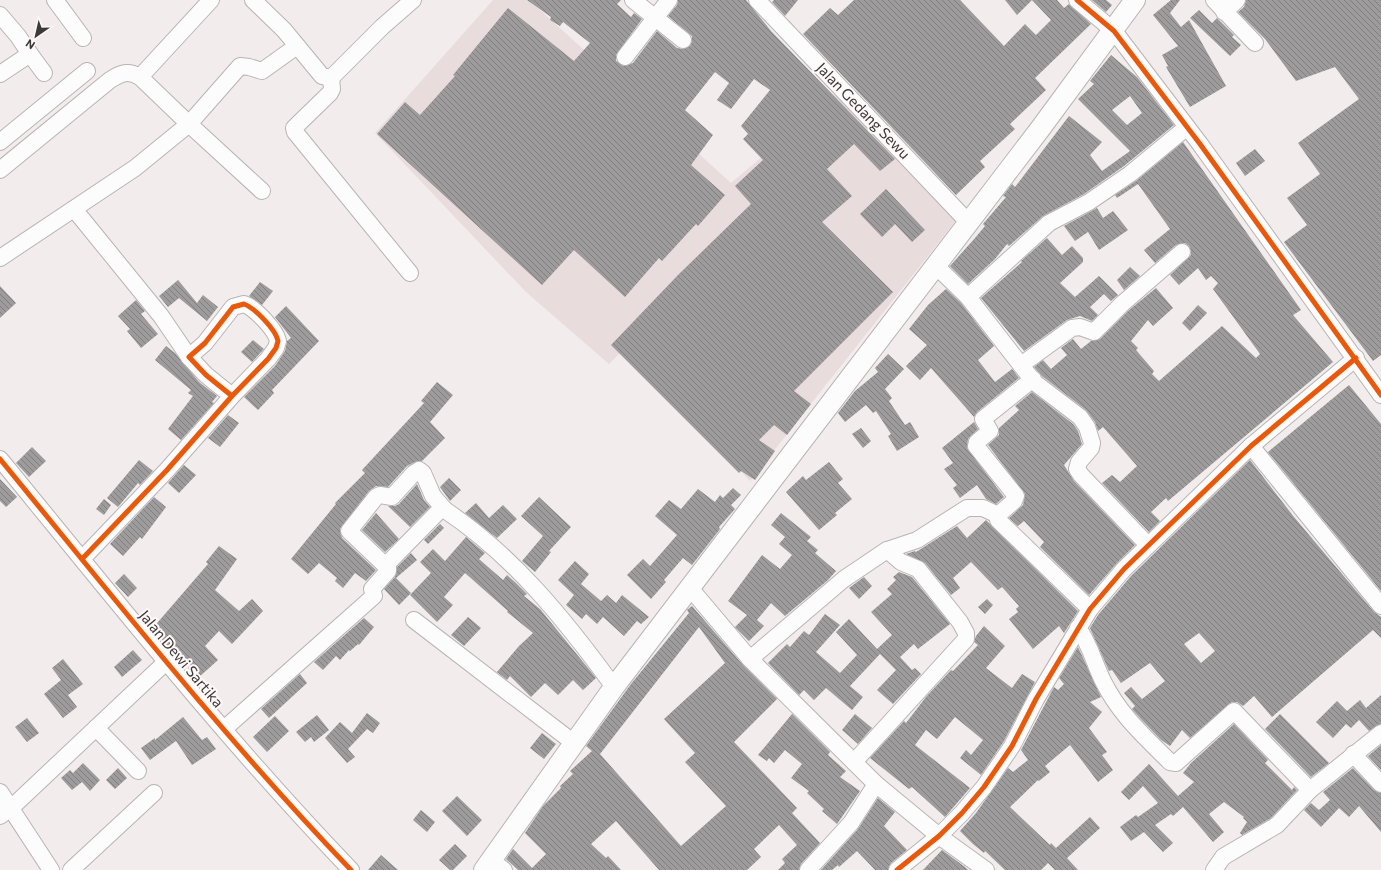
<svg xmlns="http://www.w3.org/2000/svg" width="1381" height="870" viewBox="0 0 1381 870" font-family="Commissioner,sans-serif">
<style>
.built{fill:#e9dcdc}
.building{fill:url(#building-back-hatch);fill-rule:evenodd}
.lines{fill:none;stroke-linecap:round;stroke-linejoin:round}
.minor-casing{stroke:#b9b4b4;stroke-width:18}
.major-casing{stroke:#b9b4b4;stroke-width:22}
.minor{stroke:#fdfcfc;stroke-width:16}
.major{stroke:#fdfcfc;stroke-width:20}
.cycleway-casing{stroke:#fef9f8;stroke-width:8}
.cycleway{stroke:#e8590c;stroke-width:5}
.labels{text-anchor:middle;stroke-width:4;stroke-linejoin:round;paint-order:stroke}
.street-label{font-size:15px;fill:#3c3939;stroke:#fef9f8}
</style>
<defs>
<pattern id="building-back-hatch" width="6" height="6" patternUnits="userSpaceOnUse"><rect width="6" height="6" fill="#9d9b9c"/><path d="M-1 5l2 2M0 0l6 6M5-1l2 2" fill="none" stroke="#817f80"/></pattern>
</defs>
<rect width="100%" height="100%" fill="#f2ecec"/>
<path class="built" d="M493 0H529L731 183 835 95 958 218 750 481 625 348 609 364 526 292 375 133Z"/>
<g class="building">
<path d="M527 0H621L617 4 631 17 634 13 642 19 616 55V61L624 66 633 63 657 31 677 48 682 49 690 46 692 41V36L668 16 677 5 678 0H746L771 31 895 159 880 171 854 144 827 169 852 196 822 222 893 292 794 391 811 404 787 435 774 425 759 440 775 451 755 480 741 471 739 473 611 345 678 275 751 204 735 186 763 160 743 139 748 134 741 126 770 90 754 79 731 109 717 100 729 83 715 72 685 110 713 135 691 165 725 195 698 226 696 224 662 261 659 258 625 297 574 250 542 285 377 134 405 102 420 115 455 76 453 75 508 8 574 61 590 43 563 22 560 26 550 20 551 17Z"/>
<path d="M774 0H798L785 16 772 2Z"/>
<path d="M854 0H960L1004 46 1025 24 1036 35 1051 20 1032 0 1017 15 1005 0H1057L1064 8 1069 4 1091 24 1035 78 1046 90 1010 124 1015 129 980 161 985 167 956 195 803 34 830 8 838 15Z"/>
<path d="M1092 0H1106L1112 5 1106 12Z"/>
<path d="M1171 0H1180L1170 13 1181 27 1189 20 1226 86 1190 107 1166 67 1168 66 1162 55 1178 46 1153 15Z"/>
<path d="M1246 0H1381V355L1373 361 1284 242 1307 225 1287 198 1320 174 1298 143 1359 99 1335 67 1296 81 1265 39 1238 12 1244 7Z"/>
<path d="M1199 10 1212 23 1217 18 1234 35 1232 37 1241 45 1230 56 1190 18Z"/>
<path d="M1111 55 1137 77 1174 125 1124 166 1084 194 1043 216 1009 246 1007 244 995 259 968 284 950 266 975 238 985 226 983 224 1006 197 1003 196 1012 184 1015 187 1069 116 1102 142 1090 155 1102 171 1130 151 1078 99 1094 84 1090 81ZM1130 96 1142 113 1127 125 1112 110Z"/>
<path d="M1183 142 1301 310 1293 315 1333 362 1168 501 1166 498 1151 512 1160 521 1149 532 1102 483 1112 475 1120 482 1137 466 1103 427 1098 431 1095 422 1086 410 1042 376 1034 367 1043 360 1051 369 1067 355 1061 348 1073 339 1081 349 1091 341 1100 339 1128 311 1156 288 1173 308 1153 326 1148 320 1131 341 1138 348 1136 350 1154 371 1152 374 1159 381 1222 326 1256 358 1260 354 1213 289 1218 283 1211 276 1206 280 1198 268 1179 285 1170 275 1191 255V251L1189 246 1185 243 1176 245 1155 263 1144 250 1170 229 1138 184 1117 198 1115 195 1136 181Z"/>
<path d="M1255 149 1265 161 1245 176 1236 163Z"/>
<path d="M886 189 925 230 912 242 895 224 882 237 860 214Z"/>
<path d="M1097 208 1103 218 1113 211 1128 230 1099 250 1088 232 1075 241 1064 226Z"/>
<path d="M1047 238 1062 255 1072 246 1083 258V262L1060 283 1075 297 1099 276 1118 295 1111 301 1104 294 1090 307 1098 315 1092 321 1080 316 1067 320 1024 351 981 298 1022 262 1021 261Z"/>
<path d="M1130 267 1140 276 1124 290 1117 280Z"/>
<path d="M178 280 197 303 203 295 218 307 207 321 179 298 168 307 159 296Z"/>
<path d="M260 282 273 291 262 305 249 296Z"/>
<path d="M0 286 16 303 0 318Z"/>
<path d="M946 289 961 303 994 346 978 360 995 382 1012 369 1019 378 977 412 974 417 931 368 920 380 906 366 927 345 909 329 928 305Z"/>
<path d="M136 300 145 311 141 314 158 334 141 348 127 331 130 329 118 316Z"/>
<path d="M1198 305 1207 313 1190 331 1182 323Z"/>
<path d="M286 306 319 341 272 390 274 393 258 410 244 397 275 366 285 351 287 341 291 338 275 317Z"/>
<path d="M253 340 264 349 252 362 241 352Z"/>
<path d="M166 346 175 353 199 382 217 396 212 402 214 403 181 440 168 429 193 396 188 393 191 390 155 360Z"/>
<path d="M888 354 904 369 885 389 892 398 889 401 905 425 910 422 919 437 897 451 888 436 891 434 876 411 873 413 866 405 845 422 838 413 855 391 878 372 875 368Z"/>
<path d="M437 382 453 395 430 422 445 438 422 461 415 462 407 466 388 487 376 486 369 491 340 529 342 538 376 570 366 581 355 573 343 588 335 581 337 578 319 563 308 574 291 559 336 504 335 503 365 473 362 470 424 403 421 401Z"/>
<path d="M1349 385 1381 424V591L1268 452Z"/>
<path d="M1032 392 1073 424 1078 431 1082 444 1064 465 1074 481 1135 545 1117 563 1089 595 1040 547 1044 542 1024 521 1018 526 1009 518 1023 505 1025 494 988 445 999 435V428L1019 410 1015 406Z"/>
<path d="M228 415 239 423 220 447 208 438Z"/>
<path d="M974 422 978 429 968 439 967 448 1004 497 996 504 986 499 977 485 960 498 953 488 957 485 944 469 953 463 942 448Z"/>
<path d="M861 428 871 441 863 448 852 434Z"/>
<path d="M32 447 46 461 29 477 16 463Z"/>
<path d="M139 460 153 471 140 485 138 483 118 507 107 498Z"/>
<path d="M1250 460 1294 517 1374 612 1381 617V638L1373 630 1272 717 1254 696 1243 706 1237 702H1232L1190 738 1182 730 1170 746 1161 740 1140 718 1132 709 1135 706 1124 693 1131 687 1142 699 1165 681 1150 663 1121 683 1112 670 1109 671 1090 628 1098 615 1131 576ZM1199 633 1215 651 1201 663 1184 644Z"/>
<path d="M829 462 843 479 838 483 852 499 835 513 837 515 819 530 786 492 803 476 806 480Z"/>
<path d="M184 465 196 475 179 493 168 483Z"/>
<path d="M449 478 461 490 450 501 440 487Z"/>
<path d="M0 479 17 497 6 507 0 501Z"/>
<path d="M417 484 424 500 430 507 410 527 388 506H395L399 504Z"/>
<path d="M733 488 741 495 731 505 735 509 719 527 720 529 692 565 683 558 664 580 666 582 651 599 627 575 643 559 650 566 677 535 655 516 669 500 681 509 698 489 715 502 720 495 723 498Z"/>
<path d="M154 497 166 507 142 539 140 537 123 556 110 544Z"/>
<path d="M539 497 571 527 549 551 551 552 535 572 522 561 543 536 521 516Z"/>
<path d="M104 499 111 505 104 515 96 509Z"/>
<path d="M476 503 489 518 503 505 517 519 497 538 465 513Z"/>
<path d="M376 513 399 539 385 552 362 530Z"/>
<path d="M781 513 811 537 807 541 818 550 815 553 836 571 828 580 785 616 771 603 757 620 764 626 749 641 735 627 747 615 728 601 762 555 780 569 792 555 779 544 785 537 771 525Z"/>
<path d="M986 520 1078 611 1064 633 1059 626 1033 649 1009 619 1018 612 1016 609 1019 606 1002 587 998 590 971 562 953 578 960 588 951 595 925 563 906 554 915 551 916 552 957 526 967 538Z"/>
<path d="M440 524 444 528 428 544 424 540Z"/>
<path d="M466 537 485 553 479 559 503 580 507 575 516 583 527 594 524 596 540 609 588 668 596 678 583 690 573 680 558 695 545 683 531 697 510 676 507 680 497 672 519 646 533 633 507 612 508 611 465 573 444 597 453 605 437 622 410 595 431 573 420 562 433 549 445 561Z"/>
<path d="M219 546 237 559 215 590 239 611 252 599 263 611 232 644 219 631 205 646 218 660 198 678 188 668 191 665 177 650 174 653 152 629 208 564 206 562Z"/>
<path d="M411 553 417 560 396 578 411 593 399 605 384 589 395 577 397 567Z"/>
<path d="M575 561 589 574 581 584 601 601 607 595 616 603 622 595 649 617 641 624 637 621 624 636 603 617 597 624 586 614 582 619 566 605 574 595 558 580Z"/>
<path d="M899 572 912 577 950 624 918 649 914 644 900 657 912 670 915 668 921 674 893 704 877 690 896 670 880 654 850 686 863 697 852 710 826 688 814 700 804 690 799 695 768 663 787 644 790 647 804 631 809 635 825 614 840 625 816 652 840 673 857 655 836 632 849 619 877 649 892 635 871 612 892 594 887 589 896 580 893 577Z"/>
<path d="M124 574 137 588 128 597 115 583Z"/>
<path d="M864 577 872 586 859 599 849 588Z"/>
<path d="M987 599 993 605 985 614 978 607Z"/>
<path d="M692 606 743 665 777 699 734 742 797 808 792 813 820 843 801 864 799 870H778L785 863 782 859 797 845 779 825 754 849 761 857 747 870H659L616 821 591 844 606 858 608 856 621 870H518L506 859 513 849 532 868 546 854 525 833 543 806 561 788 560 786 573 774 570 771 592 751 586 746 631 684 689 613 687 610ZM699 627 725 663 664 719 695 753 685 762 726 806 681 846 600 754Z"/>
<path d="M468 617 481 628 464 646 451 635Z"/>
<path d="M364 618 374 627 359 645 358 644 350 651 349 650 340 660 336 656 323 670 314 662Z"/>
<path d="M984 626 1005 646 986 668 1012 688 1022 674 1035 682 1004 741 981 775 960 758 966 750 971 755 983 740 955 717 937 739 926 730 915 745 970 788 945 817 912 787 909 789 870 758 904 721 906 723 926 697 951 670 953 671 978 645 974 642 976 636Z"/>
<path d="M1078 647 1101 697 1090 702 1102 712 1089 728 1107 752 1102 755 1113 770 1098 782 1070 745 1045 766 1050 772 1039 781 1038 780 1010 807 1050 845 1051 843 1056 848 1090 817 1100 828 1067 858 1078 870H1055L1048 863 1041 870H1005L985 851 984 853 973 844 960 831 976 813 1008 768 1013 772 1028 760 1021 750 1054 687 1058 690 1064 684 1059 678Z"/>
<path d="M133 650 142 660 122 677 114 667Z"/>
<path d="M63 659 83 684 68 695 77 707 63 718 44 694 61 680 52 668Z"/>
<path d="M300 674 307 683 269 718 261 709Z"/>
<path d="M1381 695V724L1369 731 1359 720 1351 728 1346 724 1333 738 1316 722 1337 701 1347 711 1360 700 1366 708Z"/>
<path d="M367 713 380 723 373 733 367 729 348 749 355 757 347 763 325 738 340 722 352 733Z"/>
<path d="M792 714 830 752 828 755 846 771 840 777 860 791 837 824 822 811 824 809 807 793 809 791 791 778 802 764 785 750 774 763 769 758 767 761 758 755Z"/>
<path d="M855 714 872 728 858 744 842 730Z"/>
<path d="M1280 714 1329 763 1311 777 1265 729Z"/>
<path d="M317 715 329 730 314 742 311 737 305 742 296 732Z"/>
<path d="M275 716 289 731 267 752 253 737Z"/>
<path d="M183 717 202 740 207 737 216 749 192 765 176 741 150 760 141 748 155 738V740Z"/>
<path d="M27 718 39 733 27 742 15 727Z"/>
<path d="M1234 724 1268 760 1265 763 1292 790 1294 787 1297 790 1271 818 1242 835 1240 833 1247 822 1243 818 1244 817 1224 802 1209 814 1224 832 1213 842 1183 807 1173 816 1171 814 1155 825 1173 843 1163 852 1144 832 1131 841 1120 827 1136 815 1138 817 1158 803 1143 786 1129 800 1121 792 1149 764 1178 796 1194 782 1183 773 1191 763Z"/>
<path d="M542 733 556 744 544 759 530 748Z"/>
<path d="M1381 745V770L1368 756Z"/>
<path d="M83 763 100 780 90 791 82 782 72 790 61 778 70 770 73 773Z"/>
<path d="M118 768 127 778 115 789 106 780Z"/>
<path d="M1353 768 1374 790 1381 793V832L1359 806 1349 817 1339 808 1321 827 1304 810 1311 803 1319 810 1330 800 1323 792Z"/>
<path d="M457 796 482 820 467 836 442 811Z"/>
<path d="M878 798 895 812 884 826 907 850 891 863 888 870H875L857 851 839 867 838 865 832 870H821L858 829Z"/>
<path d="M421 810 435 822 427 832 413 820Z"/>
<path d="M455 844 467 856 453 870H450L439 860Z"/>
<path d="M942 850 965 867 968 870H923Z"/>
<path d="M381 855 398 870H368Z"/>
</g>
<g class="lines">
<defs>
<g id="minor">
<path d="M55 0 83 38"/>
<path d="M253 0 284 30 322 76 331 78 382 27 413 0"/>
<path d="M633 0 683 40"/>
<path d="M757 0 969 223"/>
<path d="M1077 0 1114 31 1200 144 1381 395"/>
<path d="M1214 0 1255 43"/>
<path d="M1224 12 1237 0"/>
<path d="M0 15 18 36 30 54 0 74"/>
<path d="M30 54 44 73"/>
<path d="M625 57 669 0"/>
<path d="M331 78 332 89 330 93 294 128 295 132 410 273"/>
<path d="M0 142 87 71"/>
<path d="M0 170 110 80C121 73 128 70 140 77"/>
<path d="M262 191 189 124 240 66 249 67 262 71 297 46"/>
<path d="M74 209 161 316 189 357"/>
<path d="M0 258 135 168 189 124 140 77 211 0"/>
<path d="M936 266 968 297 1034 382 1080 417 1087 427 1092 443 1091 448 1079 462 1077 469 1081 475 1148 545"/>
<path d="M968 297 1049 223 1089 202 1130 174 1187 127"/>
<path d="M1021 365 1072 328 1080 327 1094 332 1122 304 1182 252"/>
<path d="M1033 379 983 419 990 431 977 442 976 446 1016 496 1014 501 998 515V520L1090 609"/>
<path d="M1251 446 1381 606"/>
<path d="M0 459C114 598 226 740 351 870"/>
<path d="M82 559 167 470 232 396 268 359 276 348 278 341C276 330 255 308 244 304L233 307 205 343 189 357 206 375 232 396"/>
<path d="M385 566 440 510H445C514 556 566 621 614 687"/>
<path d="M690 588 750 659 876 784 939 836 986 870"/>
<path d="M414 620 574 743"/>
<path d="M1078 628C1090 644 1094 663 1103 681 1119 714 1145 737 1170 762L1176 763 1234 711 1310 790"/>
<path d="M750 659 844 579 887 550 917 540 967 508H983L998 515"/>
<path d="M96 728 138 771"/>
<path d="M224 729 374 596 372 589 388 571V568L349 531 376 497 380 495 392 497 414 473 419 470 423 473 433 496 445 510"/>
<path d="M1353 754 1381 784"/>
<path d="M854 762 966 639V633L960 622 918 569 901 562 887 550"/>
<path d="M0 792 51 870"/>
<path d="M0 816 10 809 167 661"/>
<path d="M491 860 504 870"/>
<path d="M71 870 154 793"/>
<path d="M808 870 851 823 876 784"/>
<path d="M897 870 939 836 962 813 984 787 1012 746 1036 699 1090 609 1124 569 1251 446 1356 358"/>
<path d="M1214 870 1223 857 1277 825 1310 790 1381 733"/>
</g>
<path id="major" d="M484 870 614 687 1040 129 1135 0"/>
</defs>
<use href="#minor" class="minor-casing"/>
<use href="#major" class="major-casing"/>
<use href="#minor" class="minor"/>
<use href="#major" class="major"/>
<defs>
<g id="cycleway">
<path d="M1077 0 1114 31 1200 144 1381 395"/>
<path d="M0 459C114 598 226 740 351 870"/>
<path d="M82 559 167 470 232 396 268 359 276 348 278 341C276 330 255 308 244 304L233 307 205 343 189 357 206 375 232 396"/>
<path d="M897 870 939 836 962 813 984 787 1012 746 1036 699 1090 609 1124 569 1251 446 1356 358"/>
</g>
</defs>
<use href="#cycleway" class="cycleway-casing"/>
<use href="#cycleway" class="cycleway"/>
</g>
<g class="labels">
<g class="street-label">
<text transform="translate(863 111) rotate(46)" y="5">Jalan Gedang Sewu</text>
<text transform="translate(181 659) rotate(50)" y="5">Jalan Dewi Sartika</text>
</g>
</g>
<g transform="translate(36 36) rotate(214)" stroke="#fef9f8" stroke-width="3" paint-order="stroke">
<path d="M0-3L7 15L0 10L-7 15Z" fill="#3c3939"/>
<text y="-6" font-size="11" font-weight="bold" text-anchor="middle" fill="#3c3939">N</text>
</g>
</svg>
